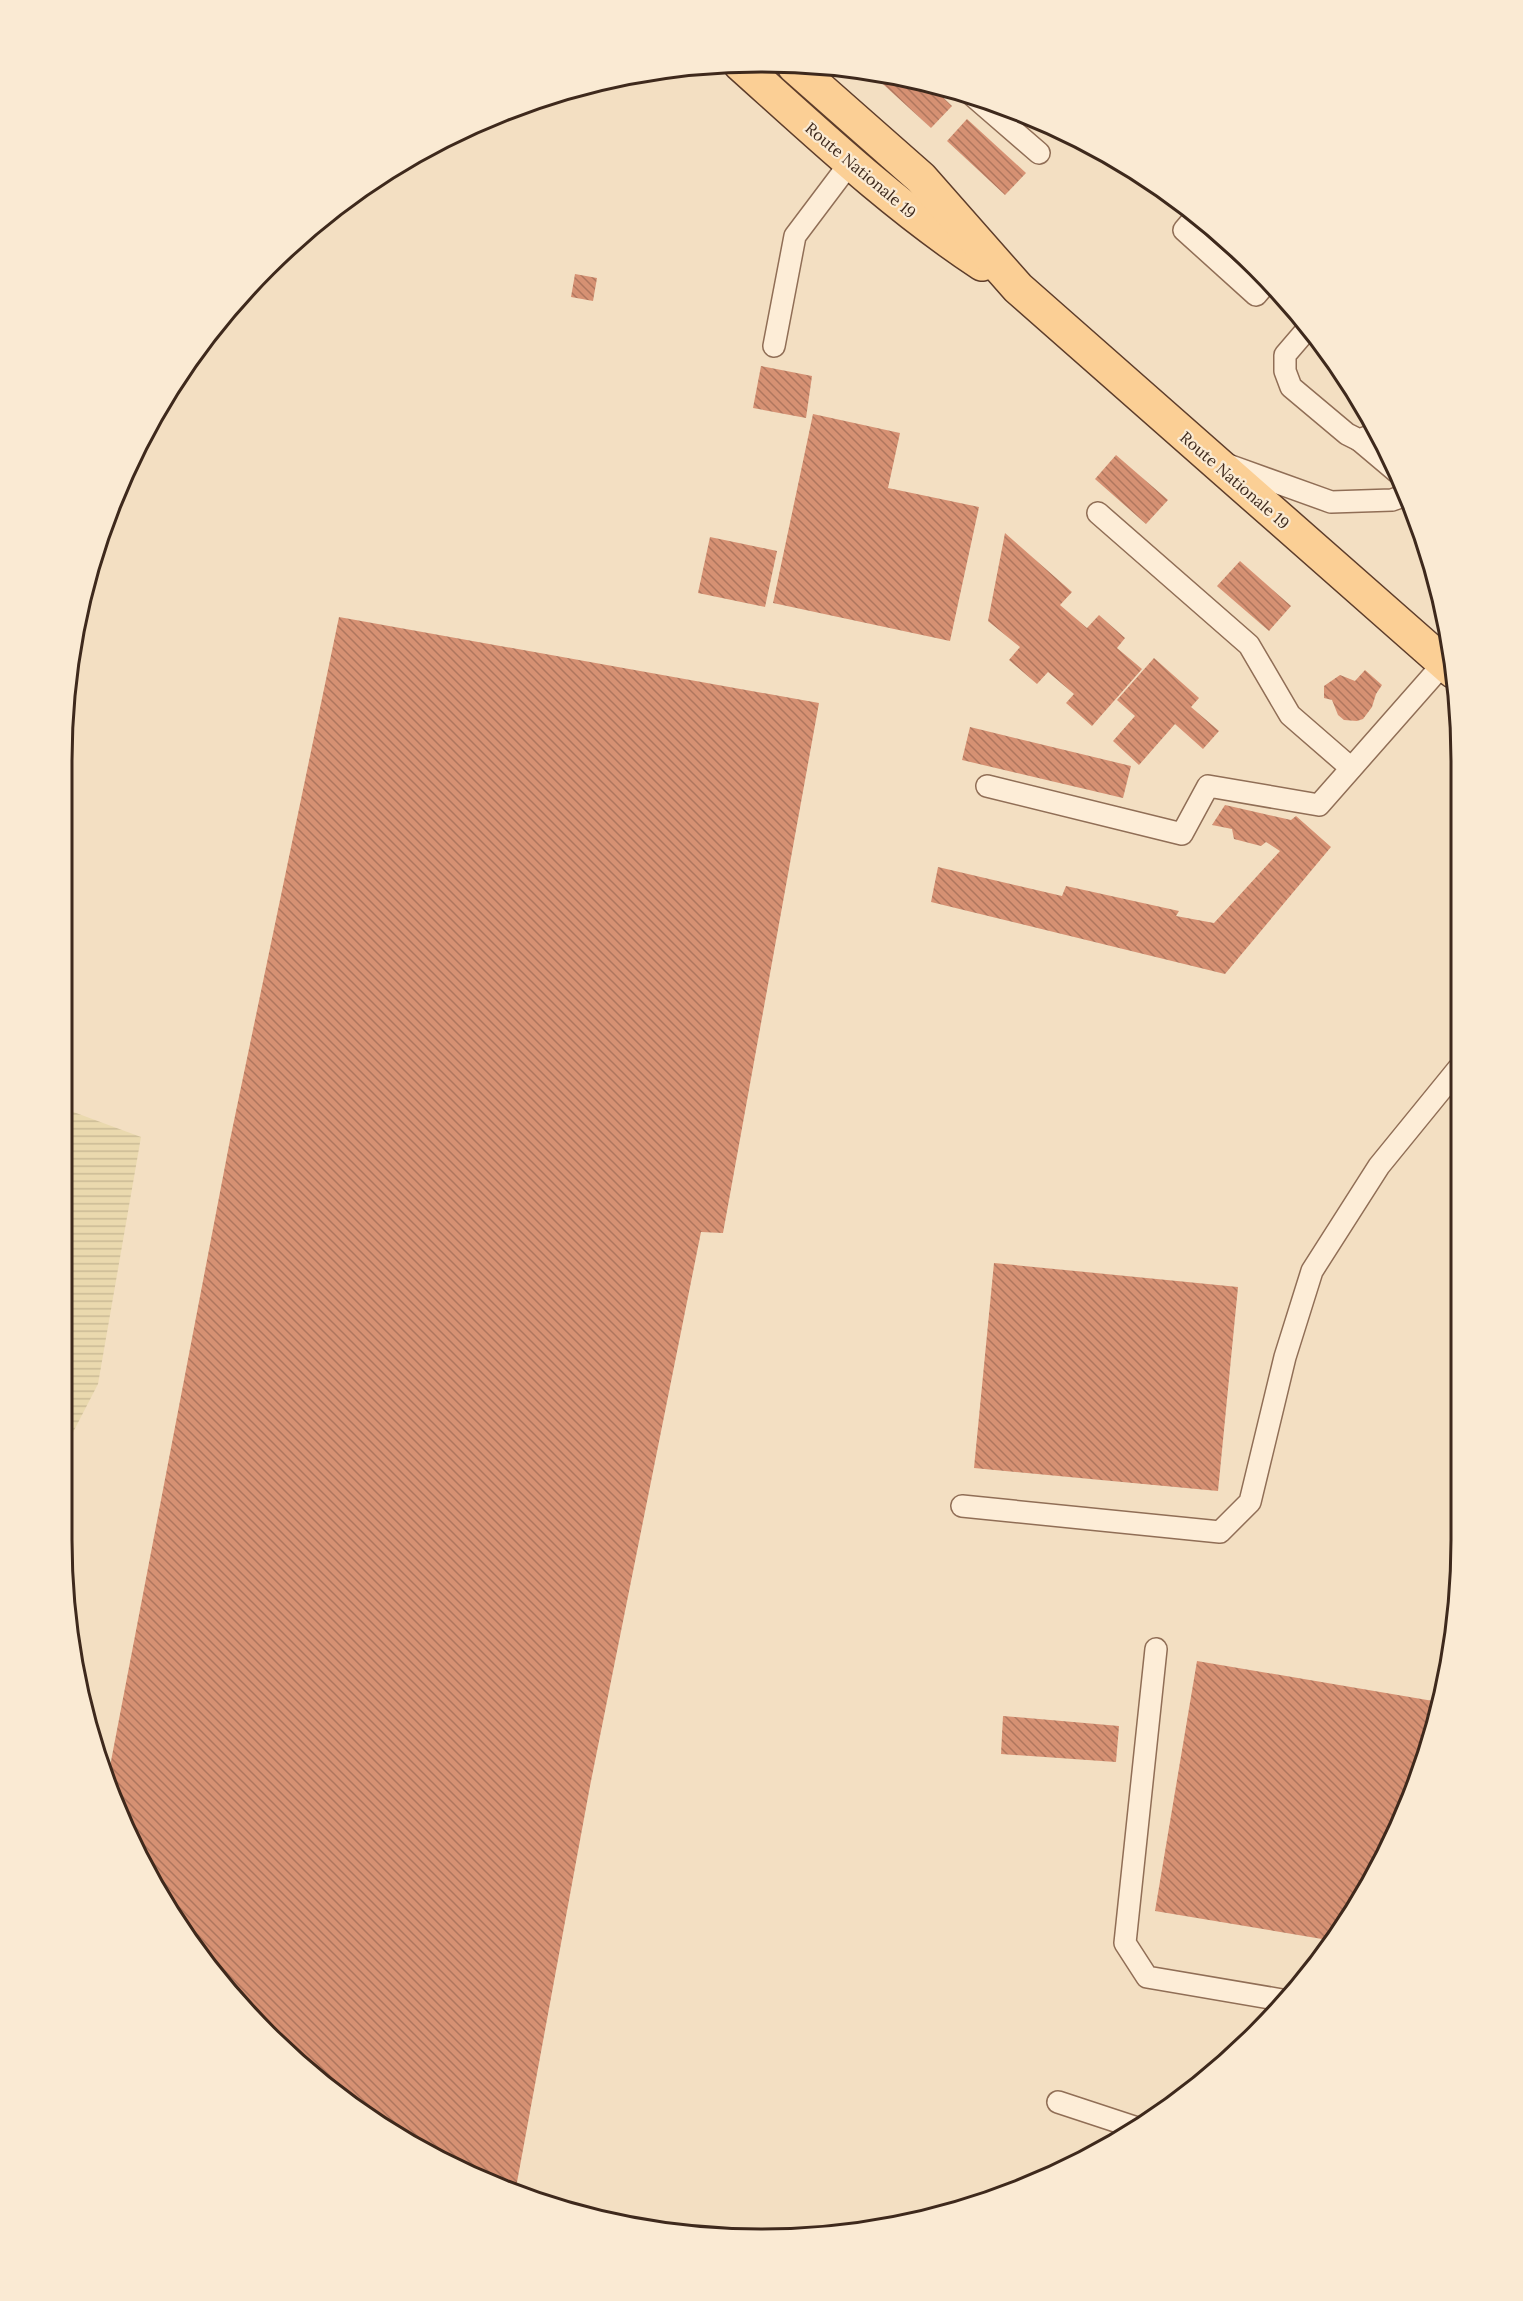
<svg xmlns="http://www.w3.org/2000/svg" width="1523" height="2301" viewBox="0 0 1523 2301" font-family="Lora,serif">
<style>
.farmland{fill:url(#farmland-rules)}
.building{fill:url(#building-back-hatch)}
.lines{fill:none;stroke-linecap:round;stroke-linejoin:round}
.lane-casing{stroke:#906e56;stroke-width:24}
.primary-casing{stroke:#5d3d2b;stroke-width:36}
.lane{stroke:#fdedd7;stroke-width:21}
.primary{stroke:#fbcf95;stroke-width:33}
.labels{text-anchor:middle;stroke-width:4.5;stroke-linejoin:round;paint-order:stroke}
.street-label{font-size:16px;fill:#3e291c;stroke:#faead3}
.rim{fill:none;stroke:#3e291c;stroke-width:3}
</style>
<defs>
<pattern id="farmland-rules" width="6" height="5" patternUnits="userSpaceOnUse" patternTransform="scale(1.5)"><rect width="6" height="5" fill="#ead9ae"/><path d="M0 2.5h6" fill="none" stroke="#caba95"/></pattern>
<pattern id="building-back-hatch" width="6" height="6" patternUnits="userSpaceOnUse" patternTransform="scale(1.5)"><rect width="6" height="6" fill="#d69173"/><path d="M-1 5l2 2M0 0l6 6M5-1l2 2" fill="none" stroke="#af765e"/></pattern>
</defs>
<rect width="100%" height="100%" fill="#f3dfc2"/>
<path class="farmland" d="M68 1110 141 1137 98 1384 68 1442Z"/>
<g class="building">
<path d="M875 73 930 85 952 106 931 128 873 75Z"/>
<path d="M967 119 1026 173 1005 195 947 141Z"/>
<path d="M575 274 597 278 593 301 571 297Z"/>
<path d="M761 366 812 376 806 418 753 408Z"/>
<path d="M813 414 900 433 888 488 979 507 950 641 773 603Z"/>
<path d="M1116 455 1168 500 1146 524 1095 479Z"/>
<path d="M1005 533 1072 592 1060 605 1087 628 1099 615 1125 638 1117 648 1142 669 1092 726 1066 703 1074 694 1048 672 1037 684 1009 660 1020 647 988 621Z"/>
<path d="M710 537 777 551 765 607 698 593Z"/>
<path d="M1240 561 1291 606 1269 631 1217 586Z"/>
<path d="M339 617 819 703 723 1233 701 1232 590 1786 515 2193 494 2186 335 2095 266 2034 180 1929 107 1782 230 1140Z"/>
<path d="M1154 658 1199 698 1191 707 1219 731 1203 749 1175 724 1139 765 1113 741 1135 716 1117 700Z"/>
<path d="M1365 670 1382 685 1376 694 1372 707 1363 719 1357 721 1344 720 1338 715 1332 700 1324 698V686L1340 675 1355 681Z"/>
<path d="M970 727 1131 766 1123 798 962 760Z"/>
<path d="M1225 805 1291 820 1296 816 1331 847 1225 974 931 902 938 867 1062 896 1066 886 1179 911 1176 916 1214 923 1280 851 1266 842 1261 846 1234 839 1232 829 1212 825Z"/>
<path d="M994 1263 1238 1287 1218 1491 974 1468Z"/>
<path d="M1197 1661 1439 1702 1424 1764 1389 1849 1328 1940 1155 1911Z"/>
<path d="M1003 1716 1119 1726 1116 1762 1001 1754Z"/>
</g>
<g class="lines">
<defs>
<g id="lane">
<path d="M972 95 1039 153"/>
<path d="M1196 216 1184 230 1256 295 1267 282"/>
<path d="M1309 327 1285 355V371L1291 387 1347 434 1359 440 1373 435 1376 431"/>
<path d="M774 346 795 236 850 163"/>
<path d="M1359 440 1397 472"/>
<path d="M1228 465 1331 502 1392 500 1406 495"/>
<path d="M1098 513 1249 645 1290 715 1351 768"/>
<path d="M987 786 1182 834 1208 786 1319 805 1444 663"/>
<path d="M962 1506 1220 1532 1250 1502 1285 1357 1312 1271 1379 1166 1458 1069"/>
<path d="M1156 1649 1125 1943 1147 1977 1288 2001"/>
<path d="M1058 2102 1137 2128"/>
</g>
<g id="primary">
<path d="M740 64C818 134 894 206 982 264"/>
<path d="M794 66 921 178 1018 288 1453 671"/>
</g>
</defs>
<use href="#lane" class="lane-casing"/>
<use href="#primary" class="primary-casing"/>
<use href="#lane" class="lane"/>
<use href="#primary" class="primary"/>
</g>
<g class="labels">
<g class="street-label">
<text transform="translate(861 170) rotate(40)" y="6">Route Nationale 19</text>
<text transform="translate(1235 480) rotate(41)" y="6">Route Nationale 19</text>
</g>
</g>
<path d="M0 0H1523V2301H0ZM761 72H762A689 689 0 0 1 1451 761V1540A689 689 0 0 1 762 2229H761A689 689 0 0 1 72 1540V761A689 689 0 0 1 761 72Z" fill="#faead3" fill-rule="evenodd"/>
<path class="rim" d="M761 72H762A689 689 0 0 1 1451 761V1540A689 689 0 0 1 762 2229H761A689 689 0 0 1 72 1540V761A689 689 0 0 1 761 72Z"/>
</svg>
